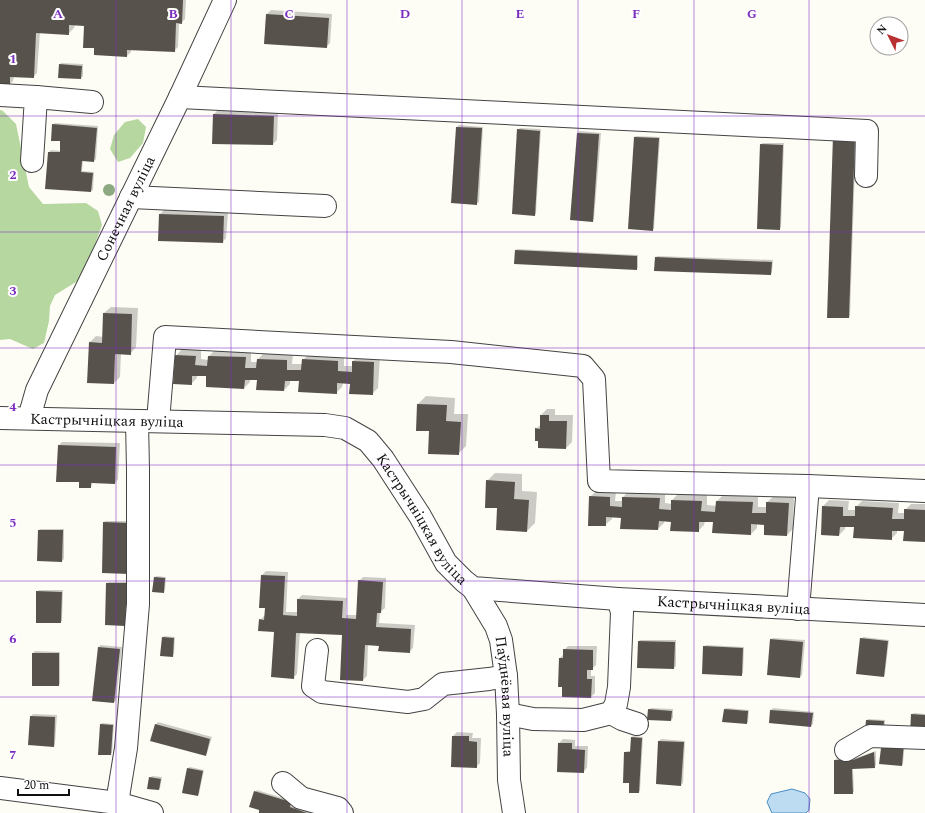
<svg xmlns="http://www.w3.org/2000/svg" width="925" height="813" viewBox="0 0 925 813" font-family="Spectral,serif">
<style>
.forest{fill:#b6d7a0}
.water{fill:#bddcf2;stroke:#498ec4}
.shadow{fill:#0003}
.building{fill:#58524d}
.lines{fill:none;stroke-linecap:round;stroke-linejoin:round}
.minor-casing{stroke:#434343;stroke-width:24}
.minor{stroke:#fff;stroke-width:22}
.tree{fill:#8ca982}
.grid{fill:none;stroke:#7b2cbf;stroke-width:1;stroke-opacity:0.55}
.labels{text-anchor:middle;stroke-width:4;stroke-linejoin:round;paint-order:stroke}
.street-label{font-size:15px;fill:#101010;stroke:#fff}
.grid-label{font-size:13px;text-anchor:middle;font-weight:bold;fill:#7b2cbf;stroke:#fff;stroke-width:4;stroke-linejoin:round;paint-order:stroke}
</style>
<rect width="100%" height="100%" fill="#fefdf5"/>
<g class="forest">
<path d="M0 110 3 111 16 124 29 187 43 204 86 203 98 211 102 225 84 274 76 282 55 295 50 306 49 321 44 343 33 349 10 339 0 340Z"/>
<path d="M138 119 146 127 143 143 130 158 118 162 110 149 114 135 125 122Z"/>
</g>
<path class="water" d="M792 789 805 793 810 799 809 810 806 813H772L767 802 771 794Z"/>
<g class="shadow">
<path d="M0 0H186L185 19 181 23H179L178 47 174 51 131 49V52L127 56 95 47 85 25H75L74 28 68 34 40 32 37 73 33 77 14 76 13 81 9 85Z"/>
<path d="M271 10 332 14 330 43 326 47 267 14Z"/>
<path d="M61 63 83 64V76L81 78 60 65Z"/>
<path d="M218 110 278 112 277 140 273 144 213 143 214 114Z"/>
<path d="M55 123 98 126 96 159 94 161 83 160 82 171 94 172 93 190 91 191 46 188 49 152 51 150 61 151 62 140 53 125Z"/>
<path d="M459 125 483 127 479 202 477 203 452 202 457 127Z"/>
<path d="M520 128 541 129 536 213 535 215 518 130Z"/>
<path d="M579 131 601 133 594 219 593 221 578 133Z"/>
<path d="M856 135 850 316 849 317 834 136Z"/>
<path d="M636 136 660 137 654 228 653 230 634 137Z"/>
<path d="M763 143H784L781 227 779 229 761 144Z"/>
<path d="M164 210 228 213 226 238 223 242 160 214Z"/>
<path d="M517 249 638 255V268L636 269 516 250Z"/>
<path d="M657 256 773 260 772 272 771 274 656 258Z"/>
<path d="M111 307 138 308 136 347 130 354 121 353 120 377 114 383 90 342 96 336 104 337V313Z"/>
<path d="M182 349 201 350V359L208 360 209 356 215 350 251 352V362H258V359L264 353 293 354 292 364H302L303 360 309 354 344 355V366H353V361L359 355 380 356 378 388 372 394 351 383H343L342 387 336 393 300 380H290V384L284 390 258 379H250V382L244 388 207 375H197V378L191 384 176 356Z"/>
<path d="M426 396 455 398 454 414H468L466 446 458 454 430 430 418 404Z"/>
<path d="M547 409H555V415H573L572 442 566 448 539 440 536 429 541 424V415Z"/>
<path d="M62 442 120 443 118 479 115 483 92 482V485L91 487 80 482 59 445Z"/>
<path d="M495 473 522 474V491L537 492 535 523 527 531 497 529 498 507 487 481Z"/>
<path d="M596 491 616 492 615 501H623V497L629 491 665 493V503L672 504V500L678 494 707 495V505L717 506V501L723 495 758 497V507H767V502L774 496 794 497 793 529 787 535 765 524H757V528L751 534 714 521H705L704 525 698 531 672 521 664 520V523L658 529 622 517 612 516V519L605 525 590 497Z"/>
<path d="M829 500 849 501 848 510H856V507L862 501 899 503 898 513H905V510L911 504H925V541L905 530H897V533L891 539 855 526H845V529L839 535 823 506Z"/>
<path d="M105 521H131L103 572 104 523Z"/>
<path d="M40 529H64V559L62 561 39 530Z"/>
<path d="M266 571 288 572 286 612H298V599L302 595 347 598 346 615H357L359 581 363 577 386 578 385 608 380 612 379 623 415 625 413 648 409 652 380 645 368 644 367 676 363 680 343 634 300 632 297 674 293 678 275 631 260 620 264 616H265L266 607 262 575Z"/>
<path d="M156 576 166 577 165 590 163 592 155 578Z"/>
<path d="M109 582H128L127 623 125 625 107 583Z"/>
<path d="M39 590H63L62 621 60 622 37 592Z"/>
<path d="M164 636 175 637 174 654 172 656 163 638Z"/>
<path d="M863 637 889 640 885 674 884 676 861 639Z"/>
<path d="M773 638 805 640 802 675 800 677 771 639Z"/>
<path d="M640 640H676V666L674 668 638 667 639 641Z"/>
<path d="M100 645 122 647 116 701 114 702 93 700 99 647Z"/>
<path d="M706 645 744 647 743 673 741 675 704 647Z"/>
<path d="M568 646H597L596 665 592 669H591V676H595V693L591 697 563 696 560 658 564 654V650Z"/>
<path d="M35 651 60 652V684L58 685 33 653Z"/>
<path d="M651 708 673 709V718L671 720 649 710Z"/>
<path d="M726 708 749 710 748 722 746 723 725 709Z"/>
<path d="M773 708 814 712 813 724 811 726 770 723 771 710Z"/>
<path d="M914 713 925 714V734L912 714Z"/>
<path d="M33 714 57 715 55 744 54 746 30 744 31 716Z"/>
<path d="M868 719 885 720V730L867 720Z"/>
<path d="M158 722 212 737 207 753 205 755 152 740 156 724Z"/>
<path d="M102 723 114 724 112 753 110 754 101 724Z"/>
<path d="M457 732 473 733 472 738H481L480 763 476 767H452L453 736Z"/>
<path d="M633 736 643 737 640 791 638 792 630 782 625 753 627 751H631L632 738Z"/>
<path d="M563 739 575 740V746H588L587 768 583 772 559 743Z"/>
<path d="M661 739 685 741 683 783 681 785 659 741Z"/>
<path d="M883 741H905L903 764 902 765Z"/>
<path d="M876 751V765L874 767 853 768 854 792 852 793H835V760L837 758H856Z"/>
<path d="M190 767 204 770 199 794 198 795 188 768Z"/>
<path d="M152 776 162 777 160 788 159 789 150 778Z"/>
<path d="M257 790 292 801 291 806 315 813H260L255 792Z"/>
</g>
<g class="building">
<path d="M0 0H183L182 24 176 23 175 52 127 50V57L94 55V48H83L84 26 69 25V35L36 33 34 78 10 77V86L0 85Z"/>
<path d="M266 14 329 18 327 48 264 44Z"/>
<path d="M59 64 82 66 81 79 58 78Z"/>
<path d="M213 114 274 116 273 145 212 144Z"/>
<path d="M52 124 97 128 94 162 82 161 81 172 93 173 91 192 45 189 48 152H60V141H51Z"/>
<path d="M456 127 482 128 477 205 451 203Z"/>
<path d="M517 129 540 131 535 216 512 214Z"/>
<path d="M577 133 599 134 593 222 570 220Z"/>
<path d="M833 136H855L849 318H827Z"/>
<path d="M634 137 659 138 653 231 628 229Z"/>
<path d="M760 144 783 145 780 230 757 229Z"/>
<path d="M159 214 224 216 223 243 158 241Z"/>
<path d="M515 250 637 256V270L514 264Z"/>
<path d="M655 257 772 262 771 275 654 271Z"/>
<path d="M103 313 132 314 131 355 115 354 114 384 87 383 89 342 102 343Z"/>
<path d="M175 355 196 356 195 365 207 366 208 356 246 357 245 368H256L257 359 287 360V370H301L302 359 338 361V371L352 372V361L374 362 373 395 349 394 350 384 337 383V394L298 392 299 381H285L284 391 256 390 257 380H245L244 389 206 387V376H192V385L173 384Z"/>
<path d="M417 404 447 405 446 421 461 422 459 455 428 454 429 431H416Z"/>
<path d="M540 415H549V421H567L566 449 538 448V441H535V428L540 429Z"/>
<path d="M58 445 116 447 115 484 91 483V488H79V482H56Z"/>
<path d="M486 480 515 482 514 499 529 500 527 532 496 530 497 508H485Z"/>
<path d="M589 496 610 497V506L622 507V497L660 498 659 509 671 510V500L702 501 701 511 715 512 716 501 753 502 752 513H766V502L789 503 787 536 764 535V525L751 524V535L712 533 713 522H699V532L670 531 671 522 659 521 658 530 620 529 621 518 606 517V526H588Z"/>
<path d="M822 506 843 507V516H855V506L893 508 892 519H904V509L925 510V542L903 541 904 531H892V540L853 538 854 527H840L839 536 821 535Z"/>
<path d="M103 522 130 523 129 574 102 573Z"/>
<path d="M38 530H63L62 562 37 561Z"/>
<path d="M261 575 285 576 283 615 297 616V599L343 601 342 618 356 619 358 580 383 582 381 613H377L376 627 411 629 410 653 378 651 379 646 365 645 363 681 340 680 342 635 296 633 294 679 271 677 274 632 258 631 259 619 264 620 265 608H259Z"/>
<path d="M154 577 165 578 164 593 152 592Z"/>
<path d="M106 583H127L125 626 105 625Z"/>
<path d="M36 591 62 592 61 623H36Z"/>
<path d="M162 637 174 638 173 657 160 656Z"/>
<path d="M860 638 888 641 884 677 856 674Z"/>
<path d="M770 639 803 642 800 678 767 675Z"/>
<path d="M638 641 675 642 674 669 637 668Z"/>
<path d="M703 646 743 648 742 676 702 674Z"/>
<path d="M98 647 120 649 114 703 92 701Z"/>
<path d="M563 649 593 650V670H587V679H592L591 698 562 697V687H558L559 658H563Z"/>
<rect x="32" y="653" width="27" height="33"/>
<path d="M648 709 672 711 671 721 647 720Z"/>
<path d="M724 709 748 711 747 724 722 722Z"/>
<path d="M770 710 813 713 811 727 769 723Z"/>
<path d="M911 714 925 715V735L910 734Z"/>
<path d="M30 716 55 717 54 747 28 745Z"/>
<path d="M866 720 884 721 883 733 865 732Z"/>
<path d="M100 724 113 725 111 755H98Z"/>
<path d="M155 724 210 739 206 756 150 741Z"/>
<path d="M452 736H469V741L477 742V768L451 767Z"/>
<path d="M631 737 642 738 639 793H629V783H623L624 752H630Z"/>
<path d="M882 740 904 742 902 766 879 764Z"/>
<path d="M658 741 684 742 681 786 656 784Z"/>
<path d="M558 743H572V749L585 750 584 773 557 772Z"/>
<path d="M874 752 875 768 852 769 853 794H834V760H853Z"/>
<path d="M187 768 203 771 198 796 182 793Z"/>
<path d="M149 777 161 779 159 790 147 789Z"/>
<path d="M254 791 291 802 290 807 307 813H259V810L249 807Z"/>
</g>
<g class="lines">
<defs>
<g id="minor">
<path d="M0 95 36 97 32 161"/>
<path d="M36 97 92 102"/>
<path d="M180 97 867 131 866 176"/>
<path d="M131 197 325 206"/>
<path id="s1" d="M0 418 325 425 345 428 368 441 383 459 420 516 446 563 464 581 473 588 618 599 925 615"/>
<path id="s2" d="M29 418 37 390 180 97 225 0"/>
<path d="M158 421 165 337 451 352 583 366 594 379 599 481 808 486 925 491"/>
<path id="s3" d="M473 588 496 626 501 640 506 676 508 714 509 780 514 813"/>
<path d="M798 609 808 486"/>
<path d="M317 650 313 686 322 692 408 702 424 699 443 684 489 679 506 676"/>
<path d="M611 713 622 719 637 724"/>
<path d="M508 714 533 719 583 720 611 713 616 704 619 687 622 612 618 599"/>
<path d="M846 750 870 736 925 738"/>
<path d="M283 783 301 798 338 808 342 813"/>
<path d="M0 788 117 803 152 813"/>
<path d="M117 803 126 748 138 604V470L137 421"/>
</g>
</defs>
<use href="#minor" class="minor-casing"/>
<use href="#minor" class="minor"/>
</g>
<circle class="tree" cx="109" cy="190" r="6"/>
<path class="grid" d="M116 0V813M231 0V813M347 0V813M462 0V813M578 0V813M694 0V813M809 0V813M0 116H925M0 232H925M0 348H925M0 465H925M0 581H925M0 697H925"/>
<g class="labels">
<g class="street-label">
<text dy="5" stroke="none"><textPath href="#s2" startOffset="231">Сонечная вуліца</textPath></text>
<text dy="5" stroke="none"><textPath href="#s1" startOffset="107">Кастрычніцкая вуліца</textPath></text>
<text dy="5" stroke="none"><textPath href="#s1" startOffset="467">Кастрычніцкая вуліца</textPath></text>
<text dy="5" stroke="none"><textPath href="#s1" startOffset="815">Кастрычніцкая вуліца</textPath></text>
<text dy="5" stroke="none"><textPath href="#s3" startOffset="116">Паўднёвая вуліца</textPath></text>
</g>
</g>
<g class="grid-label">
<text x="58" y="18">A</text>
<text x="173" y="18">B</text>
<text x="289" y="18">C</text>
<text x="405" y="18">D</text>
<text x="520" y="18">E</text>
<text x="636" y="18">F</text>
<text x="752" y="18">G</text>
<text x="13" y="63">1</text>
<text x="13" y="179">2</text>
<text x="13" y="295">3</text>
<text x="13" y="411">4</text>
<text x="13" y="527">5</text>
<text x="13" y="643">6</text>
<text x="13" y="759">7</text>
</g>
<g transform="translate(889 36) rotate(312)"><circle r="19" fill="#ffffff" stroke="#9f9f9f"/>
<path d="M0-3L7 15L0 10L-7 15Z" fill="#b83132"/>
<text y="-6" font-size="11" font-weight="bold" text-anchor="middle" fill="#101010">N</text>
</g>
<path d="M18 789v6h51v-6" fill="none" stroke="#101010" stroke-width="2"/>
<text x="24" y="789" font-size="12" fill="#101010" stroke="#ffffff" stroke-width="3" paint-order="stroke">20 m</text>
</svg>
